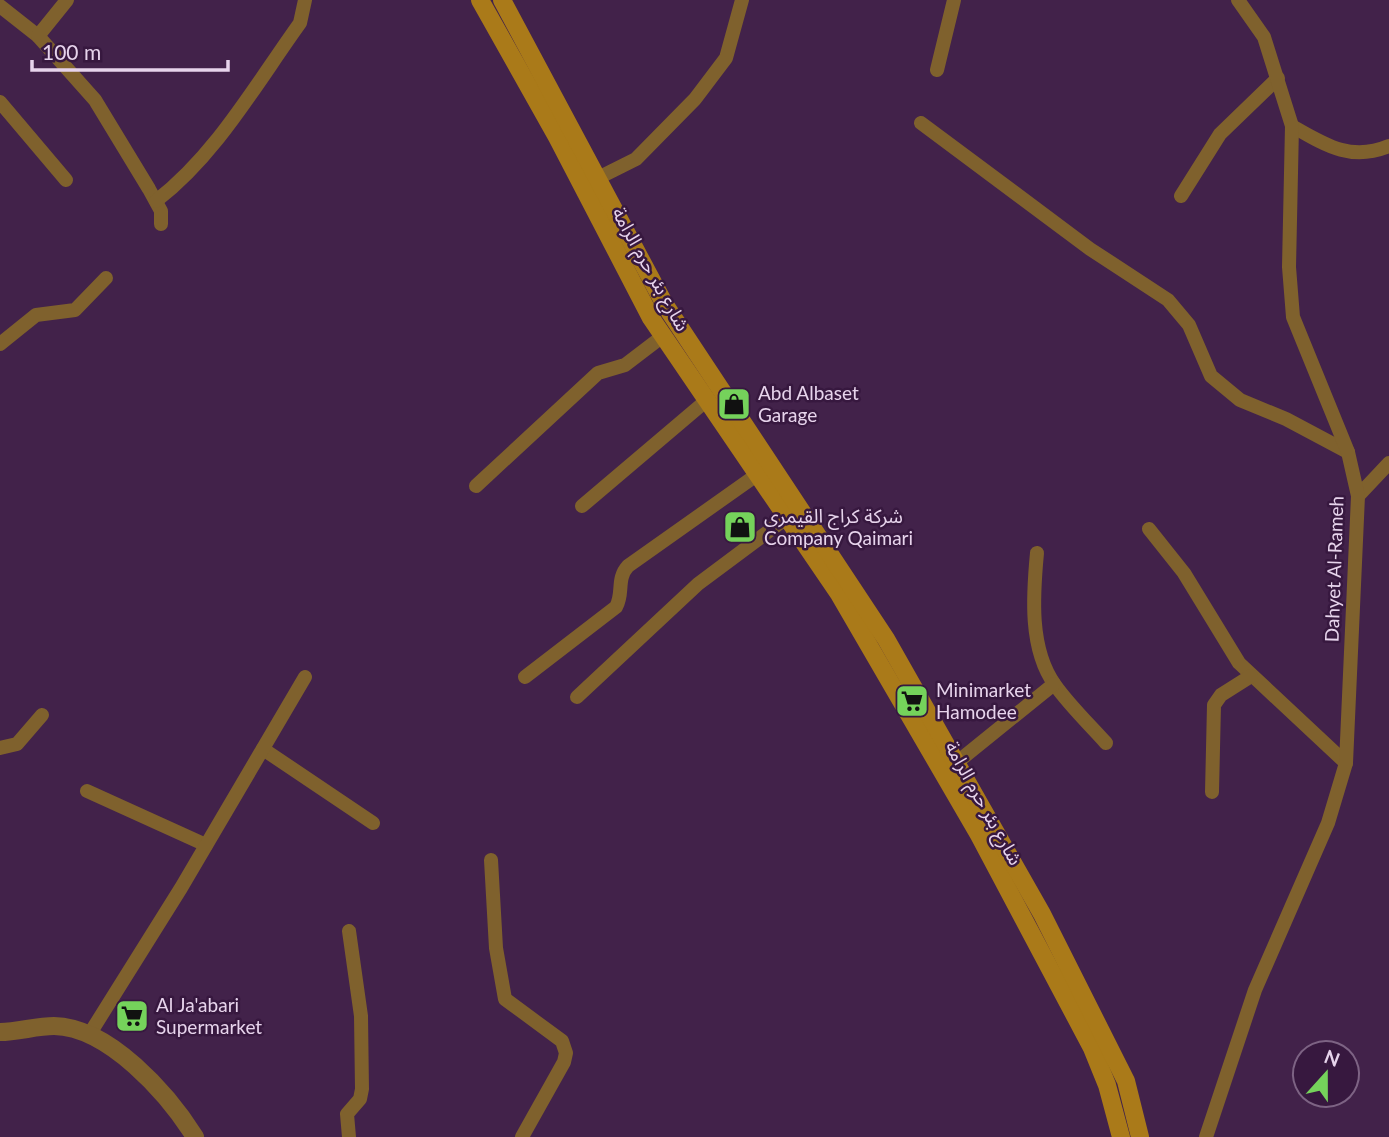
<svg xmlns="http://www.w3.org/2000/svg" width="1389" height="1137" viewBox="0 0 1389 1137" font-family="Lato,'Noto Sans Arabic',sans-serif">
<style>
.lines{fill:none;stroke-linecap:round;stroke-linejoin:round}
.minor{stroke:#7f612d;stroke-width:14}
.tertiary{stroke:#7f612d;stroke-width:18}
.secondary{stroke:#aa7a19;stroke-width:18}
.labels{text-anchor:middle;stroke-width:5;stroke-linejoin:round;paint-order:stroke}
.street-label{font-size:19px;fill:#e7d4ec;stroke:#37183f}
.poi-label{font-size:19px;fill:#e7d4ec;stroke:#37183f;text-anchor:start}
</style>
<rect width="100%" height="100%" fill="#42224a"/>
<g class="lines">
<g class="minor">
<path d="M0 6 38 36 95 100 149 189 161 211V224"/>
<path d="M38 36 67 0"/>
<path d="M937 70 954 0"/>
<path d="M0 102 66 180"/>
<path d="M921 123 1090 249 1168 300 1189 325 1211 376 1240 400 1286 419 1348 452"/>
<path d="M1292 126C1325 145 1351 162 1389 146"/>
<path d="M596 179 636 159 695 99 726 58 742 0"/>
<path d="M1181 196 1220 134 1278 78"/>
<path d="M156 201C216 155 256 84 300 23L305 0"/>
<path d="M0 344 36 315 75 310 106 278"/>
<path d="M476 486 598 373 625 365 663 336"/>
<path d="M1358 496 1389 463"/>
<path d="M582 506 707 400"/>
<path d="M1149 529 1184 573 1239 663 1346 763"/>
<path d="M1037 553C1033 595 1029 649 1055 685 1070 706 1089 724 1106 743"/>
<path d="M525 677 616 607C624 593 616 579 628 566L758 474"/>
<path d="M577 697 698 584 789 516"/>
<path d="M0 748 17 744 42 715"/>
<path d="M263 749 373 823"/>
<path d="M955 764 1054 684"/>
<path d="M87 791 206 845"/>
<path d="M1212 792 1214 705 1221 695 1251 676"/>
<path d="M491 860 496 948 505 999 562 1041 566 1053 564 1062 522 1137"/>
<path d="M349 931 361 1016 362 1089 360 1099 347 1114 349 1137"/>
<path d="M89 1035 181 888 305 677"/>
<path d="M1206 1137 1255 990 1328 823 1346 763 1358 496 1348 452 1293 317 1289 267 1292 126 1264 37 1238 0"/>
</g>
<path class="tertiary" d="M0 1032C18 1032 36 1026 54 1026 109 1027 168 1094 195 1137"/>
<g class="secondary">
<path d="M480 0 557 137 651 318 839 594 979 835 1092 1048 1107 1085 1121 1137"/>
<path d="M502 0 665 305 886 639 1042 914 1126 1081 1140 1137"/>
</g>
</g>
<defs>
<symbol id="shop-square" viewBox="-11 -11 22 22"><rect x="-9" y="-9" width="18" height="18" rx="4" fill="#75d25b" stroke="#37183f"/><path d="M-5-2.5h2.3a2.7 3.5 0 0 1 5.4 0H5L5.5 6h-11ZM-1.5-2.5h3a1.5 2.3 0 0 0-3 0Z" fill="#111"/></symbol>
<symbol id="supermarket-square" viewBox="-11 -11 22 22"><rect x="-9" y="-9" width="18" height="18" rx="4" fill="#75d25b" stroke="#37183f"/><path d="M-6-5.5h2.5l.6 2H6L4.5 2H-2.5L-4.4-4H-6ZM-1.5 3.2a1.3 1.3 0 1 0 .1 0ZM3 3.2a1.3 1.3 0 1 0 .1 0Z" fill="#111"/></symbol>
</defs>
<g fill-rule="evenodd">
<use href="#shop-square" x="715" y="385" width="38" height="38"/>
<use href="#shop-square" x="721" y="508" width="38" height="38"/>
<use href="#supermarket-square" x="893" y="682" width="38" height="38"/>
<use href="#supermarket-square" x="113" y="997" width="38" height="38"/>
</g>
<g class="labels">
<g class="street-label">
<text transform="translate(651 269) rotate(61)" y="7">شارع بئر حرم الرامة</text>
<text transform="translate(1334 569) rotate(-88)" y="7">Dahyet Al-Rameh</text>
<text transform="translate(984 803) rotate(61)" y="7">شارع بئر حرم الرامة</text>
</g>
<g class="poi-label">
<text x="758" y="400">Abd Albaset<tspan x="758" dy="22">Garage</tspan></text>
<text x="764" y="523">شركة كراج القيمري<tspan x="764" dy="22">Company Qaimari</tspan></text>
<text x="936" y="697">Minimarket<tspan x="936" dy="22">Hamodee</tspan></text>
<text x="156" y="1012">Al Ja'abari<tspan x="156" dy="22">Supermarket</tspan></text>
</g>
</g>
<g transform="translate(1326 1074) rotate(21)"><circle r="33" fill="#37183f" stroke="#7d6384" stroke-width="2"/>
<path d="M0-5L12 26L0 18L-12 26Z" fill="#75d25b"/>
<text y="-10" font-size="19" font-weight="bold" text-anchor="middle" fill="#e7d4ec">N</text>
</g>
<path d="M32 60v10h196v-10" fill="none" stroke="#e7d4ec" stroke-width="3.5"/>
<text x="42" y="60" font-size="21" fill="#e7d4ec" stroke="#37183f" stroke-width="5" paint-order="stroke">100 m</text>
</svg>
